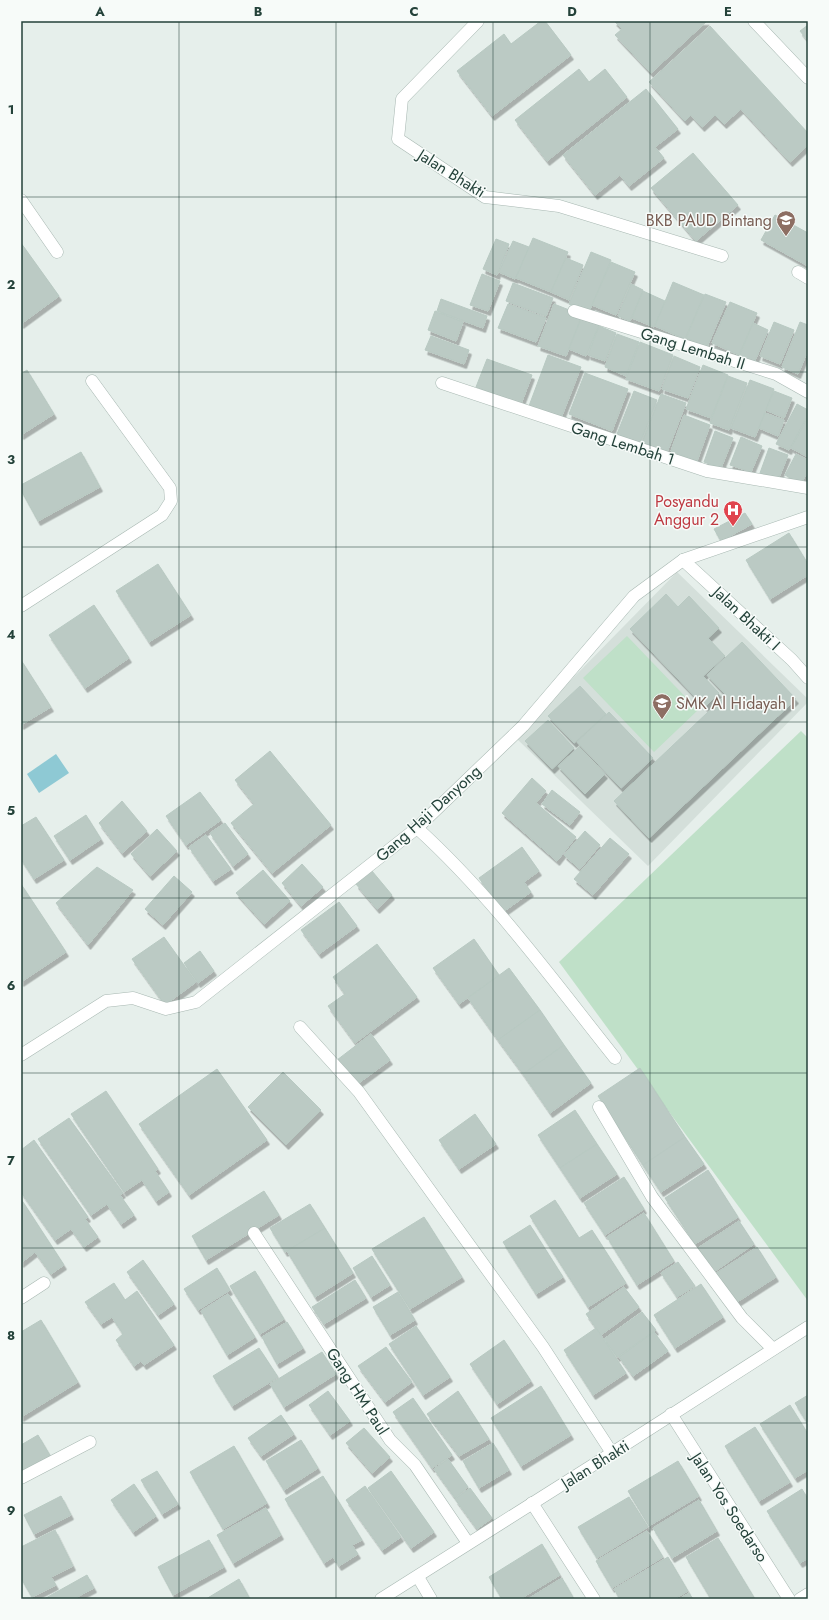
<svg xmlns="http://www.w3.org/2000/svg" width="829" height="1620" viewBox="0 0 829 1620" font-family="Jost,sans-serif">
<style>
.built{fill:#d4dfda}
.green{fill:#bfe0c8}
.water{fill:#8ec9d4}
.building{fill:#bbcac4;stroke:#b8c9c2;filter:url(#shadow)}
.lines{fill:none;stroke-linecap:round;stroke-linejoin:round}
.minor-casing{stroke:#a8b8b2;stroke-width:13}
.minor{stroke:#fff;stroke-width:12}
.grid{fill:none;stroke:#24423a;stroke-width:1;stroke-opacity:0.55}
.labels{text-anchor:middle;stroke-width:3;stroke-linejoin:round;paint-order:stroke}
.street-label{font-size:16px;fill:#24423a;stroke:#f7fbf9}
.education-label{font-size:16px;fill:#785e54;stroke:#f7fbf9;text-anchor:end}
.health-label{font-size:16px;fill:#be3a42;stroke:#f7fbf9;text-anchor:end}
.neatline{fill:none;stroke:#24423a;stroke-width:1.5}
.grid-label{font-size:13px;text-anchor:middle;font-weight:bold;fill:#24423a}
</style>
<defs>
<filter id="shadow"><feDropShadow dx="2.5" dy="4.5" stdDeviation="0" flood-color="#0004"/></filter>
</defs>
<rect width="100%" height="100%" fill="#e6efeb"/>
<path class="built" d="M677 572 808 699V702L648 866 515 737Z"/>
<g class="green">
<path d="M627 636 698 710 654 752 583 678Z"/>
<path d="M801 731 808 738V1301L559 962Z"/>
</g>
<path class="water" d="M56 754 69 773 39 793 27 774Z"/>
<g class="building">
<path d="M541 21H545L571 55 492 116 457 71 504 34 511 44Z"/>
<path d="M614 21H707L651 73 615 35 622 29Z"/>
<path d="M808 25V41L800 31Z"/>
<path d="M710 26 808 133V145L790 162 741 109 724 124 715 115 702 127 691 115 685 121 649 82Z"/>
<path d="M579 69 589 82 605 69 627 97 547 161 515 120Z"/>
<path d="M646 89 678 129 655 147 664 158 629 186 620 175 595 195 563 155Z"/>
<path d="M693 153 738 205 696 241 651 188Z"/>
<path d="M775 215 808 233V266L761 240Z"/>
<path d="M533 238 568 252 551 292 516 278Z"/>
<path d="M496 239 509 244 497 275 483 269Z"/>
<path d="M513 241 529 247 515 279 499 272Z"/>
<path d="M21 243 59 296 21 324Z"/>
<path d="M591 252 611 260 589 312 569 304Z"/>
<path d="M566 258 583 265 569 300 551 292Z"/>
<path d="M611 262 635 272 616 315 592 305Z"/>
<path d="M482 274 500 281 488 311 470 305Z"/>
<path d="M673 282 704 295 685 339 655 326Z"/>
<path d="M513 283 553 298 546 316 506 301Z"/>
<path d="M631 284 643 290 630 321 618 316Z"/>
<path d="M643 291 665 301 654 327 632 318Z"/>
<path d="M705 294 726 302 707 347 686 338Z"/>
<path d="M441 299 487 316 483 328 437 311Z"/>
<path d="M730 302 757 313 739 355 712 343Z"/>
<path d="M508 304 546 318 536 342 498 328Z"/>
<path d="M554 304 582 315 566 356 538 346Z"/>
<path d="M435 311 463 322 456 341 428 330Z"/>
<path d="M581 319 599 325 586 356 569 349Z"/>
<path d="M774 322 794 330 780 364 760 356Z"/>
<path d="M800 322 808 325V350L798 374 782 367Z"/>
<path d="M753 323 768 330 754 363 739 357Z"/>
<path d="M599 326 616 333 605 361 588 355Z"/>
<path d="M617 334 639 342 626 376 605 367Z"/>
<path d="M431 336 469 350 464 364 425 350Z"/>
<path d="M640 342 673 355 659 391 626 379Z"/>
<path d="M548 355 581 367 561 418 529 406Z"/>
<path d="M674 356 700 367 688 398 662 389Z"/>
<path d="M487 359 532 375 521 404 476 387Z"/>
<path d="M703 365 728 375 711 418 686 409Z"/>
<path d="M27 370 54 414 21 435V374Z"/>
<path d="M585 373 628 389 612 431 569 414Z"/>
<path d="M728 376 747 383 729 430 710 423Z"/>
<path d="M750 380 774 389 755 437 731 428Z"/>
<path d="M634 391 657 400 640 443 617 434Z"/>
<path d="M774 391 792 398 784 418 766 410Z"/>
<path d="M661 394 686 403 666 455 641 445Z"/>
<path d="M797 404 808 410V415L789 450 776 444Z"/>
<path d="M765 413 784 420 778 436 759 428Z"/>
<path d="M684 415 710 425 697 461 671 451Z"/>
<path d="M808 417V457L791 448Z"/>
<path d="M715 431 733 438 721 468 704 462Z"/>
<path d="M741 437 762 446 751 472 730 465Z"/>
<path d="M769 448 788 455 778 480 760 473Z"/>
<path d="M81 452 100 487 38 521 21 490V485Z"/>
<path d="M796 454 808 460V471L801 484 785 475Z"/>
<path d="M745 513 752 524 721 541 714 529Z"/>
<path d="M789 533 808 564V575L770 599 746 560Z"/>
<path d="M158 564 191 615 149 642 116 591Z"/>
<path d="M666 594 678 607 689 596 719 628 708 638 725 656 703 676 719 693 705 707 630 629Z"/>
<path d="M94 605 129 658 85 688 49 635Z"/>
<path d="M742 642 796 699 649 838 614 801 726 695 707 675Z"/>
<path d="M21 660 51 707 21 725Z"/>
<path d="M580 686 606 714 574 743 548 716Z"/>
<path d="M609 712 653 758 621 788 577 742Z"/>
<path d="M548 720 574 748 552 769 525 741Z"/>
<path d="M579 747 605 774 585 794 558 766Z"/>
<path d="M270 751 331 825 272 873 231 823 254 804 235 780Z"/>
<path d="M532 778 546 791 536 803 576 837 557 861 502 813Z"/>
<path d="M552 790 580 812 570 825 542 804Z"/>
<path d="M200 792 221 820 186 845 166 816Z"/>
<path d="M122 801 147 831 122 853 99 823Z"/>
<path d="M86 815 101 839 70 860 54 836Z"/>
<path d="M36 817 64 860 34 879 21 859V826Z"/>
<path d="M225 823 248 854 233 866 210 833Z"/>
<path d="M157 829 177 851 150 876 131 854Z"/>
<path d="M585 831 600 845 580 869 564 855Z"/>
<path d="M206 835 231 869 213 881 189 847Z"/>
<path d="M610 838 629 854 593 895 574 879Z"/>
<path d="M522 847 539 871 524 882 531 892 503 912 479 878Z"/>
<path d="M302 864 323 887 301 906 282 883Z"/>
<path d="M97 867 133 890 88 945 56 903Z"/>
<path d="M263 870 290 901 264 924 236 893Z"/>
<path d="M372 871 392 895 377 909 356 884Z"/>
<path d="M174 876 192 892 163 925 145 909Z"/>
<path d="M21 884 66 952 21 982Z"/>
<path d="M339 902 357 926 319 954 301 930Z"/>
<path d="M164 937 196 982 165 1005 132 959Z"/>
<path d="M474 939 499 975 459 1004 433 968Z"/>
<path d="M377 944 417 997 355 1043 328 1006 345 994 333 977Z"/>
<path d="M200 951 214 971 198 983 184 963Z"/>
<path d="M509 968 540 1010 498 1040 468 998Z"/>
<path d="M540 1010 564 1045 523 1074 498 1040Z"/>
<path d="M371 1034 390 1060 356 1085 337 1060Z"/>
<path d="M564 1045 591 1083 550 1113 523 1074Z"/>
<path d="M640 1068 685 1137 643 1165 598 1096Z"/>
<path d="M217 1069 267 1140 189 1195 139 1124Z"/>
<path d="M283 1072 321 1110 286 1145 248 1107Z"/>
<path d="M106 1091 158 1169 155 1171 169 1192 156 1201 142 1180 124 1192 71 1114Z"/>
<path d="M575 1110 597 1144 560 1168 538 1135Z"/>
<path d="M475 1114 496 1144 459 1169 439 1140Z"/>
<path d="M69 1118 123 1193 120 1195 134 1215 121 1224 107 1204 91 1215 38 1139Z"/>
<path d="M685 1137 704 1164 661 1192 643 1165Z"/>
<path d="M34 1140 88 1217 85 1219 98 1237 84 1247 71 1229 55 1240 21 1192V1150Z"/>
<path d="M597 1144 617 1174 580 1198 560 1168Z"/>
<path d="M708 1170 738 1217 695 1244 665 1198Z"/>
<path d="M624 1177 644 1209 605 1235 584 1203Z"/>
<path d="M264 1191 279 1215 206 1260 192 1236Z"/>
<path d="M21 1199 64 1265 51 1274 35 1252 21 1263Z"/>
<path d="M555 1200 579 1238 592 1230 626 1283 588 1307 530 1216Z"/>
<path d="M310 1204 325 1228 285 1252 270 1228Z"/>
<path d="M644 1213 674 1261 637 1285 607 1237Z"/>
<path d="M424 1217 462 1277 410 1309 372 1249Z"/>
<path d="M739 1221 754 1244 714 1272 698 1248Z"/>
<path d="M530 1225 563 1277 536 1294 503 1242Z"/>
<path d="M325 1228 353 1273 315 1297 287 1251Z"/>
<path d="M757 1247 776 1277 734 1304 715 1274Z"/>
<path d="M372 1256 390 1285 371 1297 353 1268Z"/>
<path d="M143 1260 174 1304 158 1315 127 1272Z"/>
<path d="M678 1262 695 1286 677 1297 661 1273Z"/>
<path d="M217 1268 230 1290 198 1310 184 1289Z"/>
<path d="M255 1271 284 1319 260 1334 230 1286Z"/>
<path d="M355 1280 366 1298 324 1324 312 1307Z"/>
<path d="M114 1283 125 1300 137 1291 174 1345 144 1365 141 1361 134 1366 116 1340 123 1334 112 1317 101 1324 85 1302Z"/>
<path d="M701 1284 723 1317 675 1348 654 1315Z"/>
<path d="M624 1287 639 1307 601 1335 586 1314Z"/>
<path d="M398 1292 415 1320 390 1335 373 1307Z"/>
<path d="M228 1294 255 1337 227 1355 201 1311Z"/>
<path d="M642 1312 656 1330 617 1357 604 1339Z"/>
<path d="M41 1320 78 1382 21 1417V1332Z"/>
<path d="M287 1322 303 1348 277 1364 262 1337Z"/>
<path d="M416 1326 450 1377 423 1395 389 1344Z"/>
<path d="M596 1328 626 1373 593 1395 564 1350Z"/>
<path d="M654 1332 668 1351 633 1376 619 1357Z"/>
<path d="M504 1340 531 1381 497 1404 470 1364Z"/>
<path d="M386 1347 412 1382 385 1402 358 1366Z"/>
<path d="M259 1348 278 1377 232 1406 213 1376Z"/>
<path d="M322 1352 336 1374 284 1407 270 1384Z"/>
<path d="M541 1386 571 1435 521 1466 491 1418Z"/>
<path d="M328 1391 350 1421 330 1435 309 1405Z"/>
<path d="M458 1391 489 1439 459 1456 427 1414Z"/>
<path d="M808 1395V1424L795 1403Z"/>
<path d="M413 1398 452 1455 432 1468 393 1412Z"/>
<path d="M790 1405 808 1434V1470L795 1478 760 1424Z"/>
<path d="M281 1415 294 1434 261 1456 248 1438Z"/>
<path d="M755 1427 790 1482 759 1501 725 1446Z"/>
<path d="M364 1428 390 1457 372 1473 346 1443Z"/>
<path d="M38 1435 51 1457 21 1475V1445Z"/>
<path d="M301 1440 318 1468 284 1490 266 1461Z"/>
<path d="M493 1443 509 1470 479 1488 463 1461Z"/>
<path d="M234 1446 267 1503 223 1529 190 1472Z"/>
<path d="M448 1459 468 1487 455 1498 434 1469Z"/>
<path d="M678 1461 699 1496 649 1526 628 1491Z"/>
<path d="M157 1471 178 1504 162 1514 141 1480Z"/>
<path d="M391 1471 434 1532 411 1548 368 1488Z"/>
<path d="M323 1476 362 1540 352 1545 358 1554 339 1566 333 1557 324 1563 285 1499Z"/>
<path d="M134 1484 156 1516 133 1532 111 1500Z"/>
<path d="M365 1486 401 1537 382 1550 346 1500Z"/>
<path d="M470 1488 492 1518 477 1529 455 1499Z"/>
<path d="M802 1489 808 1499V1558L800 1563 767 1511Z"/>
<path d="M61 1496 71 1515 34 1534 24 1515Z"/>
<path d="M629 1497 648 1527 597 1558 578 1527Z"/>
<path d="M699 1500 717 1531 672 1558 653 1528Z"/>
<path d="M266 1508 281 1535 233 1563 217 1535Z"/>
<path d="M55 1530 73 1566 51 1577 56 1585 32 1597 21 1578V1547Z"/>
<path d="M647 1531 663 1557 612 1588 596 1561Z"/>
<path d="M718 1538 755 1599H711L686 1557Z"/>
<path d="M209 1540 224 1567 173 1595 158 1567Z"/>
<path d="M542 1544 560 1575 520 1599H502L489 1577Z"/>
<path d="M668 1557 688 1591 674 1599H620L614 1589Z"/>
<path d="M87 1575 94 1588 73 1599H44Z"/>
<path d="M562 1578 574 1599H528Z"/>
<path d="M239 1579 250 1599H206Z"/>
<path d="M689 1593 693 1599H679Z"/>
</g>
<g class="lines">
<defs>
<g id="minor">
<path d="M478 21 402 99 398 139 485 197 559 206 722 256"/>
<path d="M754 21 808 78"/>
<path d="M21 200 57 252"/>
<path d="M798 272 808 278"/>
<path d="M574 311 776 374 808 392"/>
<path d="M442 383 707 471 808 488"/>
<path d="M683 560 792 660 808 678"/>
<path d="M21 606 162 515 171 501 170 488 92 381"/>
<path d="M417 828C492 896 552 979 615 1058"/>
<path d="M300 1027 359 1092 543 1347 612 1453"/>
<path d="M21 1055 106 1001 133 998 166 1009 196 1002 417 828 523 726 634 596 683 560 808 517"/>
<path d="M599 1107 652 1197 742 1318 773 1349"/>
<path d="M254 1233 390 1440 415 1465 468 1543"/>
<path d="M21 1298 44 1283"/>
<path d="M671 1414 789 1599"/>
<path d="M21 1478 90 1442"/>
<path d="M532 1503 594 1599"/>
<path d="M418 1577 431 1599"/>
<path d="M381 1599 612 1453 808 1327"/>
<path d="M800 1599 808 1594"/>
</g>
</defs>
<use href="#minor" class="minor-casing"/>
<use href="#minor" class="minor"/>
</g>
<path class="grid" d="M179 21V1599M336 21V1599M493 21V1599M650 21V1599M21 197H808M21 372H808M21 547H808M21 722H808M21 898H808M21 1073H808M21 1248H808M21 1423H808"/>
<defs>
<symbol id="school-pin" viewBox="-11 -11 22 30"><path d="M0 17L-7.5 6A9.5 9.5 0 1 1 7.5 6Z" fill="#8d6e63" stroke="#f7fbf9"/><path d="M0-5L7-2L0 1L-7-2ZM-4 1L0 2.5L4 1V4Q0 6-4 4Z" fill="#fff"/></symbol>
<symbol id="hospital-pin" viewBox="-11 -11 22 30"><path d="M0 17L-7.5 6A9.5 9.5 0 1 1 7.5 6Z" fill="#e0444e" stroke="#f7fbf9"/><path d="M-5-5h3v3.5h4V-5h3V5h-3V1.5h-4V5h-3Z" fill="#fff"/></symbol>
</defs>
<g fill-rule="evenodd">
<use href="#school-pin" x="775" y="209" width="22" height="30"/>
<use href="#hospital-pin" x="722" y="499" width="22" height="30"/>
<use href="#school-pin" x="651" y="692" width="22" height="30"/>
</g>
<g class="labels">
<g class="street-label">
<text transform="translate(452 173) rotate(32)" y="6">Jalan Bhakti</text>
<text transform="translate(693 348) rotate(17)" y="6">Gang Lembah II</text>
<text transform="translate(623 443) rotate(18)" y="6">Gang Lembah 1</text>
<text transform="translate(747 618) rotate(43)" y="6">Jalan Bhakti I</text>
<text transform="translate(428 813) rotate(-42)" y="6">Gang Haji Danyong</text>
<text transform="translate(358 1391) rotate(57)" y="6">Gang HM Paul</text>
<text transform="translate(595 1464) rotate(-32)" y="6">Jalan Bhakti</text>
<text transform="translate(730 1507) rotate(57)" y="6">Jalan Yos Soedarso</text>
</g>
<g class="education-label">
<text x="772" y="226">BKB PAUD Bintang</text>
<text x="676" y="709" text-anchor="start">SMK Al Hidayah I</text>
</g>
<g class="health-label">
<text x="719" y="507">Posyandu<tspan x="719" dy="18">Anggur 2</tspan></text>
</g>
</g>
<rect width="829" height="1620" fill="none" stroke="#f7fbf9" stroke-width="44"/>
<rect x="22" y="22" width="785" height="1576" class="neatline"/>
<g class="grid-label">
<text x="100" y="16">A</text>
<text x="258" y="16">B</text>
<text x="414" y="16">C</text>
<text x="572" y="16">D</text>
<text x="728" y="16">E</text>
<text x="11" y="114">1</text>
<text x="11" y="289">2</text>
<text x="11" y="464">3</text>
<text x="11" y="639">4</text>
<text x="11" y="815">5</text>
<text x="11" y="990">6</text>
<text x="11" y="1165">7</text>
<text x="11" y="1340">8</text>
<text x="11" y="1515">9</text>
</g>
</svg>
